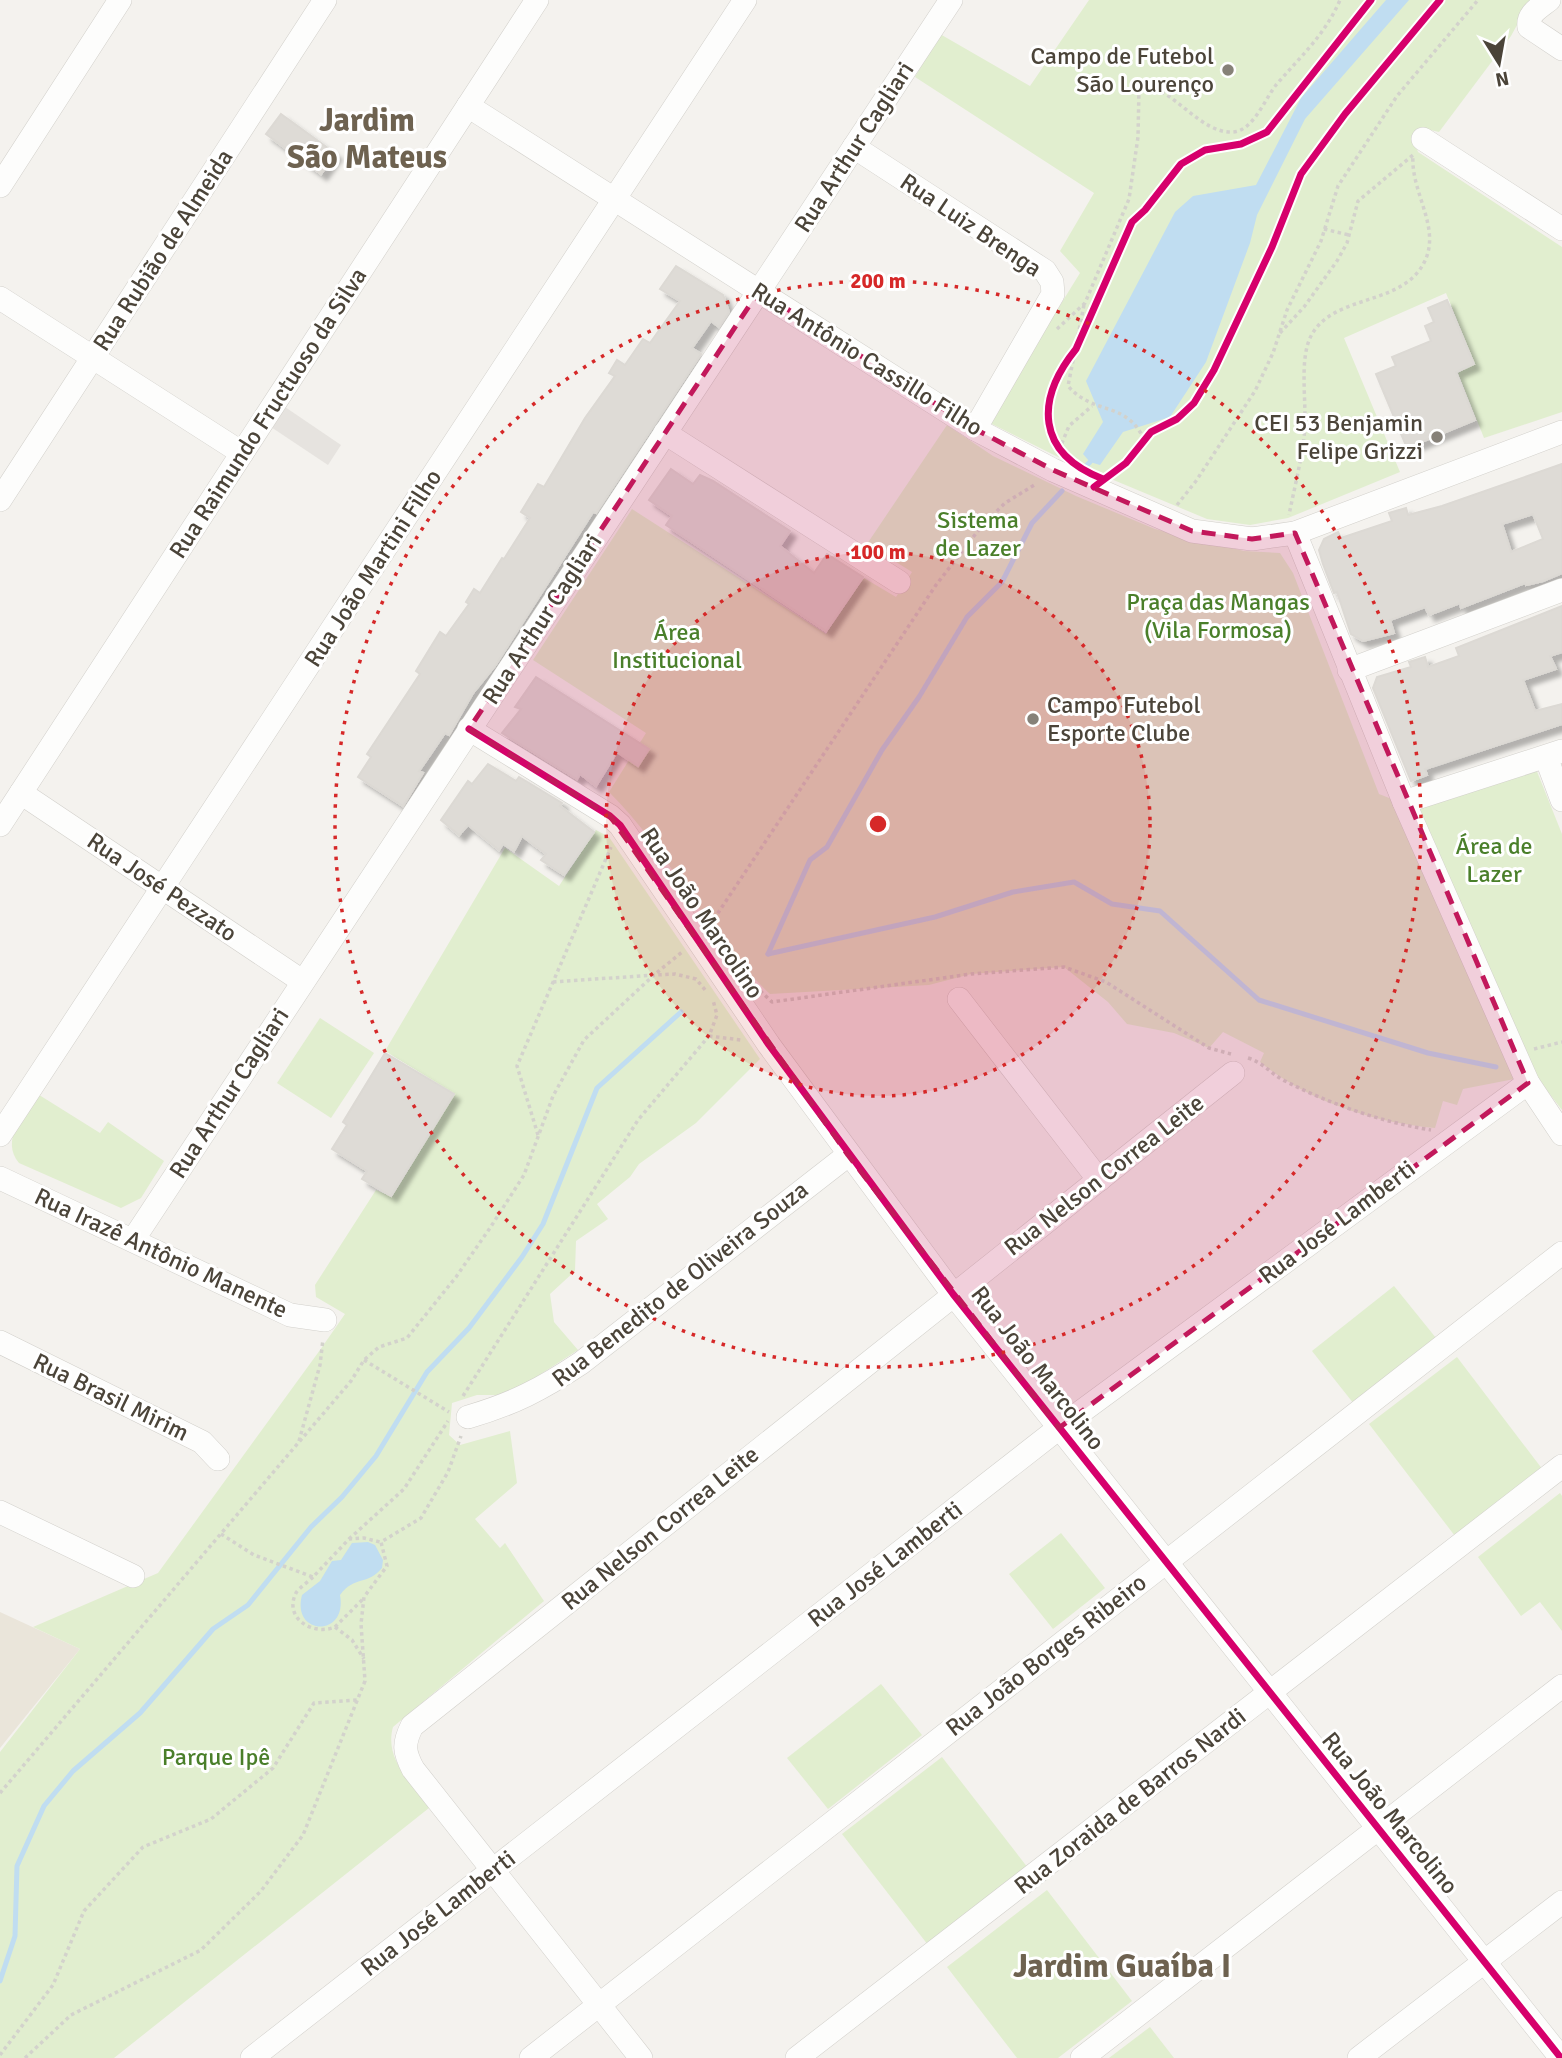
<svg xmlns="http://www.w3.org/2000/svg" width="1562" height="2058" viewBox="0 0 1562 2058" font-family="Signika,sans-serif">
<style>
.education{fill:#eae5da}
.green{fill:#e1eecf}
.parking{fill:#e6e3df}
.water{fill:#c0ddf1}
.lines{fill:none;stroke-linecap:round;stroke-linejoin:round}
.stream{stroke:#c0ddf1;stroke-width:5}
.building{fill:#dedbd6;stroke:#dcd9d4;stroke-width:2;fill-rule:evenodd;filter:url(#shadow)}
.minor-casing{stroke:#d2d0cb;stroke-width:24}
.path{stroke:#d3d2cc;stroke-width:3.5;stroke-dasharray:3.5 3.5;stroke-linecap:butt}
.minor{stroke:#fdfdfc;stroke-width:23}
.cycleway-casing{stroke:#fff;stroke-width:11}
.cycleway{stroke:#d6006c;stroke-width:7}
.marked{fill:#c2185b;fill-opacity:0.2;stroke:#c2185b;stroke-width:5;stroke-dasharray:14 9;stroke-linejoin:round}
.ring{fill:none;stroke:#d62828;stroke-width:3.5;stroke-dasharray:3.5 7}
.poi-dot{fill:#868178;stroke:#fff;stroke-width:2.5}
.labels{text-anchor:middle;stroke-width:6;stroke-linejoin:round;paint-order:stroke}
.poi-label{font-size:24px;fill:#4b4439;stroke:#fff;text-anchor:end}
.street-label{font-size:24px;fill:#4b4439;stroke:#fff}
.park-label{font-size:24px;fill:#4a7f2a;stroke:#fff}
.district-label{font-size:32px;font-weight:bold;fill:#6e6250;stroke:#fff}
.centre{fill:#d62828;stroke:#fff;stroke-width:3.5}
.ring-label{font-size:21px;text-anchor:middle;font-weight:bold;fill:#d62828;stroke:#fff;stroke-width:6;stroke-linejoin:round;paint-order:stroke}
</style>
<defs>
<filter id="shadow"><feDropShadow dx="6" dy="6" stdDeviation="2" flood-color="#0004"/></filter>
</defs>
<rect width="100%" height="100%" fill="#f4f2ee"/>
<path class="education" d="M0 1612 80 1649 0 1748Z"/>
<g class="green">
<path d="M1089 0H1540L1523 14 1511 36 1439 132 1426 129 1414 141 1418 152 1562 247V412L1484 438 1458 373 1475 364 1446 293 1344 338 1400 472 1288 518 1250 525 1207 519 1056 456 988 422 1080 273 1060 251 1094 193 915 77 940 34 1030 86Z"/>
<path d="M947 425 993 456 1076 496 1155 529 1244 551 1280 553 1293 573 1379 794 1402 803 1536 769 1562 834V1110L1535 1075 1463 1089 1457 1105 1443 1101 1435 1128C1375 1123 1307 1101 1260 1062L1264 1053 1223 1032 1209 1048 1174 1033 1127 1024 1108 1002 1064 967 971 974 929 985 770 994C707 935 670 852 609 792L646 733 533 660 632 509 826 634 864 578 896 597 912 572 867 544Z"/>
<path d="M596 830 609 837 760 1059 696 1123 639 1164 630 1177 597 1204 608 1219 576 1241 575 1271 550 1294 554 1322 578 1350 516 1390 499 1395H477L452 1403 449 1435 460 1445 510 1431 517 1483 475 1519 500 1548 505 1543 544 1601 393 1727C384 1759 411 1782 429 1808L114 2058H0V1752L80 1649 33 1627 158 1573 320 1350 345 1314 316 1297 315 1285 376 1190 392 1197 455 1094 385 1051 505 848 559 886Z"/>
<path d="M320 1018 374 1053 331 1118 277 1083Z"/>
<path d="M36 1093 100 1133 108 1122 164 1161 141 1198 121 1208 19 1163C0 1140 24 1115 36 1093Z"/>
<path d="M1394 1286 1436 1338 1354 1404 1312 1351Z"/>
<path d="M1457 1357 1543 1470 1455 1536 1369 1424Z"/>
<path d="M1560 1493 1562 1496V1631L1540 1602 1521 1616 1478 1557Z"/>
<path d="M1061 1533 1105 1588 1053 1629 1009 1574Z"/>
<path d="M881 1684 922 1735 828 1809 787 1758Z"/>
<path d="M942 1757 1028 1868 928 1945 842 1834Z"/>
<path d="M1047 1890 1132 2001 1058 2058H1017L947 1967Z"/>
<path d="M1150 2027 1174 2058H1109Z"/>
</g>
<path class="parking" d="M285 407 341 445 328 465 271 427Z"/>
<g class="water">
<path d="M1386 0H1409L1305 119 1257 215 1250 243 1206 362 1170 417 1123 432 1100 465 1090 462 1083 454 1103 422 1086 381 1175 212 1193 196 1256 185 1301 98Z"/>
<path d="M368 1542 375 1545 383 1560 382 1568C367 1586 355 1575 340 1595 348 1638 291 1636 302 1595L320 1581 332 1561 341 1560 352 1543Z"/>
</g>
<g class="lines">
<g class="stream">
<path d="M1086 466 1090 462"/>
<path d="M768 954 935 917 1013 892 1074 882 1112 904 1160 911 1259 1000 1428 1053 1496 1067"/>
<path d="M768 954 810 860 827 847 882 750 919 697 967 617 1002 582 1032 523 1062 491"/>
<path d="M0 1981 15 1936 17 1866 44 1806 73 1771 140 1713 213 1629 248 1605 311 1527 342 1497 376 1456 427 1372 469 1328 522 1257 543 1224 597 1088 681 1012"/>
</g>
</g>
<g class="building">
<path d="M281 114 336 154 321 174 266 134Z"/>
<path d="M676 266 723 295 729 312 719 327 711 321 692 348 701 354 596 513 593 512 495 666 473 693 449 735 445 733 428 758 419 771 423 773 403 806 358 777 371 757 367 754 420 674 416 671 440 632 446 636 469 604 466 602 474 589 480 593 502 558 504 559 530 518 521 512 538 484 544 487 585 418 615 376 609 373 617 360 625 365 643 339 650 343 680 301 660 289Z"/>
<path d="M1447 300 1474 364 1456 372 1475 420 1407 448 1376 374 1396 366 1392 357 1431 341 1425 326 1434 322 1428 308Z"/>
<path d="M1562 464V573L1543 581 1526 585 1525 583 1461 608 1460 603 1429 615 1425 607 1390 620 1394 633 1363 641 1351 634 1337 592 1334 593 1323 564 1319 550 1324 539 1338 532 1341 538 1392 521 1389 513 1406 508 1408 515 1442 506ZM1533 514 1543 539 1511 552 1502 524Z"/>
<path d="M671 469 693 484 700 475 713 481 790 531 780 546 814 573 827 554 863 577 826 631 666 525 672 516 649 500Z"/>
<path d="M1562 606V652L1550 656 1556 669 1523 680 1535 711 1562 704V724L1425 769 1427 775 1411 781 1373 688 1377 677 1411 667 1409 662 1425 657 1428 667 1459 656 1456 648Z"/>
<path d="M536 677 649 749 638 766 617 752 596 786 580 774 577 779 502 733 521 709 515 707Z"/>
<path d="M488 764 516 781 519 777 562 803 560 806 594 832 564 875 541 860 546 854 522 836 514 851 503 844 499 850 468 825 459 835 441 820 468 781 472 784Z"/>
<path d="M385 1053 454 1094 391 1196 362 1179 367 1171 332 1149 347 1125 343 1122Z"/>
</g>
<g class="lines">
<defs>
<g id="minor">
<path d="M1549 0C1539 8 1527 14 1529 27L1562 49"/>
<path d="M468 106 975 429 1053 470 1192 531 1252 539 1295 533 1562 432"/>
<path d="M1423 139 1562 229"/>
<path d="M854 147 1045 271 1052 282 1053 294 975 429"/>
<path d="M0 186 120 0"/>
<path d="M0 298 242 453"/>
<path d="M665 433 899 582"/>
<path d="M0 500 325 0"/>
<path d="M1295 533 1404 802 1562 751"/>
<path d="M1349 670 1562 590"/>
<path d="M469 729 610 816 620 825 769 1045 953 1294 1561 2058"/>
<path d="M1546 757 1562 800"/>
<path d="M21 793 302 981"/>
<path d="M1404 802 1528 1083 1562 1134"/>
<path d="M0 825 537 0"/>
<path d="M959 999 1099 1180"/>
<path d="M0 1135 745 0"/>
<path d="M0 1178 290 1315 325 1320"/>
<path d="M133 1240 951 0"/>
<path d="M0 1342 202 1442 218 1459"/>
<path d="M468 1417C513 1404 542 1389 581 1363L848 1155"/>
<path d="M0 1512 133 1576"/>
<path d="M252 2058 1059 1428 1528 1083"/>
<path d="M531 2058 1562 1253"/>
<path d="M641 2058 413 1769C404 1752 403 1744 412 1726L1233 1073"/>
<path d="M797 2058 1562 1466"/>
<path d="M1082 2058 1562 1686"/>
<path d="M1359 2058 1562 1902"/>
</g>
</defs>
<use href="#minor" class="minor-casing"/>
<g class="path">
<path d="M1324 229 1349 235"/>
<path d="M1084 305 1068 386C1094 416 1125 400 1144 439"/>
<path d="M1057 329 1085 303 1129 199 1138 137 1139 89 1144 85C1175 90 1201 134 1233 132 1253 131 1265 99 1276 85 1300 57 1325 35 1340 0"/>
<path d="M1280 333 1304 307 1337 261 1347 243 1358 201 1413 155C1410 196 1448 234 1418 272 1391 305 1331 297 1311 336 1298 361 1308 408 1304 437 1301 462 1294 490 1289 515"/>
<path d="M1059 450 1069 426 1092 406"/>
<path d="M1177 505 1196 481 1255 391 1273 353 1287 310 1321 241 1338 186 1397 96 1478 0"/>
<path d="M710 925 936 585 981 527 1005 503 1036 484"/>
<path d="M553 982 654 975 682 952"/>
<path d="M755 986 772 1002 971 974 1064 967 1106 982 1209 1048 1231 1054"/>
<path d="M709 1036 741 1040"/>
<path d="M1534 1049 1562 1042"/>
<path d="M1248 1058C1264 1063 1271 1074 1285 1081 1330 1104 1381 1122 1431 1130"/>
<path d="M538 1135 517 1066 611 847"/>
<path d="M364 1360 449 1412"/>
<path d="M463 1396 638 1120 709 1036 717 1015 713 1000"/>
<path d="M299 1441 320 1365 323 1339"/>
<path d="M221 1534 254 1555 313 1577 349 1539 364 1538 380 1542"/>
<path d="M349 1539 404 1489 448 1421"/>
<path d="M313 1577C308 1582 299 1588 296 1593 283 1619 314 1636 335 1627L352 1640 364 1659"/>
<path d="M335 1627 363 1599"/>
<path d="M0 1793 351 1381 364 1360 379 1347 407 1338 456 1277 490 1228 524 1175 553 1096 584 1040 654 975 675 974 696 979 706 991"/>
<path d="M0 2055 53 1985 84 1911 143 1847 211 1819 273 1768 314 1703 358 1700"/>
<path d="M25 2058 71 2015 201 1950 261 1891 303 1835 365 1681 361 1624 364 1597 387 1566 381 1542 421 1518 448 1472 461 1436"/>
</g>
<use href="#minor" class="minor"/>
<defs>
<g id="cycleway">
<path d="M1103 479C1036 453 1035 400 1076 349L1132 222 1145 210 1181 164 1205 150 1241 144 1267 132 1371 0"/>
<path d="M1094 487 1126 463 1151 432 1177 419 1194 403 1214 370 1272 247 1301 174 1345 114 1440 0"/>
<path d="M469 729 610 816 620 825 769 1045 953 1294 1561 2058"/>
</g>
</defs>
<use href="#cycleway" class="cycleway-casing"/>
<use href="#cycleway" class="cycleway"/>
</g>
<path class="marked" d="M759 291 975 429 1053 470 1192 531 1252 539 1295 533 1528 1083 1059 1428 848 1155 610 816 469 729Z"/>
<circle cx="878" cy="824" r="272" fill="#d62828" fill-opacity=".12"/>
<g class="ring">
<circle cx="878" cy="824" r="272"/>
<circle cx="878" cy="824" r="543"/>
</g>
<g class="poi-dot">
<circle cx="1228" cy="70" r="7"/>
<circle cx="1437" cy="437" r="7"/>
<circle cx="1033" cy="719" r="7"/>
</g>
<g class="labels">
<g class="poi-label">
<text x="1214" y="64">Campo de Futebol<tspan x="1214" dy="28">São Lourenço</tspan></text>
<text x="1423" y="431">CEI 53 Benjamin<tspan x="1423" dy="28">Felipe Grizzi</tspan></text>
<text x="1047" y="713" text-anchor="start">Campo Futebol<tspan x="1047" dy="28">Esporte Clube</tspan></text>
</g>
<g class="street-label">
<text transform="translate(854 147) rotate(-57)" y="8">Rua Arthur Cagliari</text>
<text transform="translate(971 225) rotate(34)" y="8">Rua Luiz Brenga</text>
<text transform="translate(163 250) rotate(-57)" y="8">Rua Rubião de Almeida</text>
<text transform="translate(867 359) rotate(32)" y="8">Rua Antônio Cassillo Filho</text>
<text transform="translate(268 413) rotate(-57)" y="8">Rua Raimundo Fructuoso da Silva</text>
<text transform="translate(373 568) rotate(-57)" y="8">Rua João Martini Filho</text>
<text transform="translate(542 619) rotate(-57)" y="8">Rua Arthur Cagliari</text>
<text transform="translate(162 887) rotate(34)" y="8">Rua José Pezzato</text>
<text transform="translate(702 913) rotate(56)" y="8">Rua João Marcolino</text>
<text transform="translate(229 1093) rotate(-57)" y="8">Rua Arthur Cagliari</text>
<text transform="translate(1104 1175) rotate(-38)" y="8">Rua Nelson Correa Leite</text>
<text transform="translate(1337 1222) rotate(-37)" y="8">Rua José Lamberti</text>
<text transform="translate(161 1253) rotate(25)" y="8">Rua Irazê Antônio Manente</text>
<text transform="translate(680 1284) rotate(-38)" y="8">Rua Benedito de Oliveira Souza</text>
<text transform="translate(1038 1368) rotate(52)" y="8">Rua João Marcolino</text>
<text transform="translate(111 1397) rotate(26)" y="8">Rua Brasil Mirim</text>
<text transform="translate(660 1528) rotate(-39)" y="8">Rua Nelson Correa Leite</text>
<text transform="translate(885 1564) rotate(-38)" y="8">Rua José Lamberti</text>
<text transform="translate(1046 1655) rotate(-38)" y="8">Rua João Borges Ribeiro</text>
<text transform="translate(1130 1801) rotate(-38)" y="8">Rua Zoraida de Barros Nardi</text>
<text transform="translate(1390 1813) rotate(51)" y="8">Rua João Marcolino</text>
<text transform="translate(438 1913) rotate(-38)" y="8">Rua José Lamberti</text>
</g>
<g class="park-label">
<text x="978" y="528">Sistema<tspan x="978" dy="28">de Lazer</tspan></text>
<text x="1218" y="610">Praça das Mangas<tspan x="1218" dy="28">(Vila Formosa)</tspan></text>
<text x="677" y="640">Área<tspan x="677" dy="28">Institucional</tspan></text>
<text x="1494" y="854">Área de<tspan x="1494" dy="28">Lazer</tspan></text>
<text x="216" y="1765">Parque Ipê</text>
</g>
<g class="district-label">
<text x="367" y="131">Jardim<tspan x="367" dy="37">São Mateus</tspan></text>
<text x="1122" y="1977">Jardim Guaíba I</text>
</g>
</g>
<circle cx="878" cy="824" r="10" class="centre"/>
<g class="ring-label">
<text x="878" y="288">200 m</text>
<text x="878" y="559">100 m</text>
</g>
<g transform="translate(1499 63) rotate(169)" stroke="#ffffff" stroke-width="5" paint-order="stroke">
<path d="M0-5L12 26L0 18L-12 26Z" fill="#4b4439"/>
<text y="-10" font-size="19" font-weight="bold" text-anchor="middle" fill="#4b4439">N</text>
</g>
</svg>
